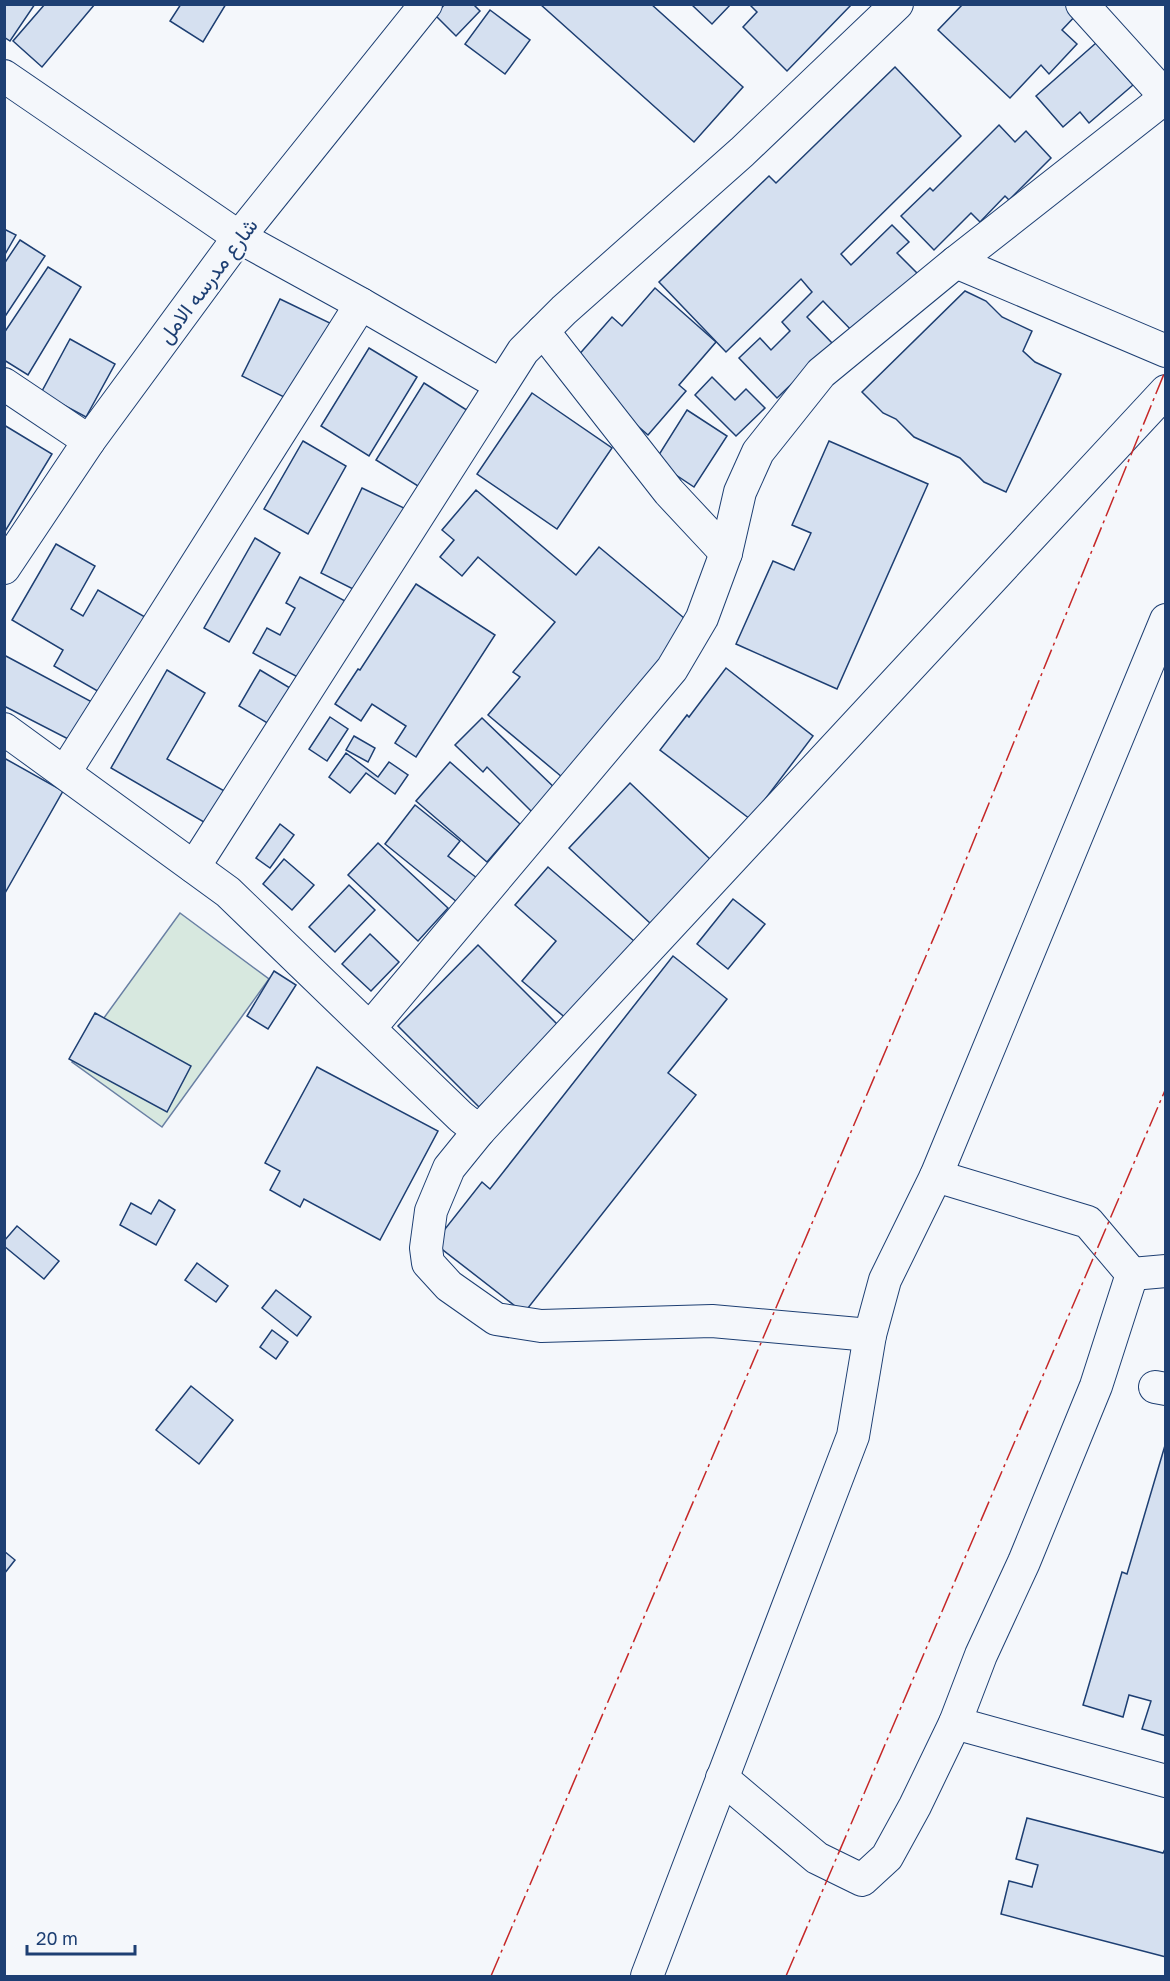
<svg xmlns="http://www.w3.org/2000/svg" width="1170" height="1981" viewBox="0 0 1170 1981" font-family="'Golos Text',Vazirmatn,sans-serif">
<style>
.pitch{fill:#d7e8df;stroke:#687fa3;stroke-width:1.5}
.building{fill:#d5e0f0;stroke:#1d3f73;stroke-width:1.5}
.lines{fill:none;stroke-linecap:round;stroke-linejoin:round}
.minor-casing{stroke:#1d3f73;stroke-width:34}
.minor{stroke:#f4f7fb;stroke-width:32}
.power{stroke:#c62828;stroke-width:1.5;stroke-dasharray:21 4.5 3 4.5;stroke-linecap:butt}
.labels{text-anchor:middle;stroke-width:4.5;stroke-linejoin:round;paint-order:stroke}
.street-label{font-size:21px;fill:#1d3f73;stroke:#f4f7fb}
</style>
<rect width="100%" height="100%" fill="#f4f7fb"/>
<path class="pitch" d="M180 913 269 979 162 1127 72 1062Z"/>
<g class="building">
<path d="M4 4H35L10 41 4 37Z"/>
<path d="M45 4H95L42 67 13 41Z"/>
<path d="M181 4H226L203 42 170 21Z"/>
<path d="M445 4H473L480 11 456 36 435 15Z"/>
<path d="M540 4H651L743 87 694 142Z"/>
<path d="M691 4H731L712 24Z"/>
<path d="M749 4H852L787 71 743 27 757 12Z"/>
<path d="M963 4H1069L1078 13 1062 30 1077 44 1049 74 1041 65 1010 98 938 30Z"/>
<path d="M490 10 530 40 505 74 465 44Z"/>
<path d="M1096 43 1133 85 1089 123 1080 112 1063 127 1036 96Z"/>
<path d="M895 67 961 136 841 254 851 265 892 225 909 242 897 253 918 274 856 335 823 301 807 317 833 344 777 398 739 358 760 338 771 350 790 331 782 322 812 292 801 279 726 352 659 282 769 176 776 183Z"/>
<path d="M999 125 1015 142 1026 131 1051 158 1009 200 1005 196 980 222 971 213 934 250 901 216 930 188 933 191Z"/>
<path d="M4 229 16 235 4 256Z"/>
<path d="M20 240 45 256 4 318V264Z"/>
<path d="M48 267 81 287 28 375 4 360V333Z"/>
<path d="M655 288 716 342 679 385 686 391 648 435 569 366 612 317 622 326Z"/>
<path d="M965 291 986 301 1002 317 1032 331 1023 351 1035 362 1061 374 1006 492 984 482 960 458 914 437 896 419 883 413 862 392Z"/>
<path d="M280 299 332 324 294 402 242 376Z"/>
<path d="M70 339 115 364 86 417 41 393Z"/>
<path d="M369 348 417 377 369 456 321 426Z"/>
<path d="M712 377 735 400 746 389 765 408 736 436 695 395Z"/>
<path d="M424 383 473 414 426 491 376 460Z"/>
<path d="M532 393 612 448 557 529 477 474Z"/>
<path d="M687 410 727 436 694 487 655 461Z"/>
<path d="M4 425 52 454 4 533Z"/>
<path d="M303 441 346 466 308 534 264 509Z"/>
<path d="M829 441 928 484 837 689 736 644 773 561 794 570 811 533 792 525Z"/>
<path d="M362 488 404 508 363 594 321 573Z"/>
<path d="M476 490 576 575 599 547 690 623 562 777 488 715 520 677 513 672 555 622 478 557 462 576 440 557 454 540 442 530Z"/>
<path d="M255 538 280 553 229 642 204 628Z"/>
<path d="M56 544 95 566 71 609 83 616 98 590 145 617 101 693 54 666 63 650 12 620Z"/>
<path d="M300 577 347 602 305 681 253 653 267 628 280 635 295 608 286 603Z"/>
<path d="M416 584 495 635 416 757 395 743 406 726 372 704 361 721 335 704 358 669 360 670Z"/>
<path d="M4 655 92 702 72 741 4 706Z"/>
<path d="M726 668 813 736 750 819 660 750 687 715 689 717Z"/>
<path d="M167 670 205 693 167 759 228 793 209 825 111 768Z"/>
<path d="M260 670 290 688 269 724 239 706Z"/>
<path d="M330 717 348 729 327 761 309 749Z"/>
<path d="M482 718 559 792 536 816 487 767 483 772 455 745Z"/>
<path d="M354 736 375 748 368 762 346 750Z"/>
<path d="M346 753 378 777 389 762 408 775 395 794 366 773 350 793 329 777Z"/>
<path d="M4 758 63 791 5 893H4Z"/>
<path d="M450 762 520 824 487 862 416 801Z"/>
<path d="M630 783 711 860 651 924 569 848Z"/>
<path d="M415 805 460 841 448 856 477 878 457 902 385 844Z"/>
<path d="M280 824 294 835 270 868 256 858Z"/>
<path d="M378 843 448 908 418 941 348 875Z"/>
<path d="M284 859 314 885 292 910 263 884Z"/>
<path d="M548 867 634 941 568 1020 522 981 556 941 515 905Z"/>
<path d="M349 885 375 910 335 952 309 927Z"/>
<path d="M733 899 765 924 728 969 697 944Z"/>
<path d="M370 934 399 962 371 991 342 964Z"/>
<path d="M478 945 559 1026 479 1107 398 1026Z"/>
<path d="M673 956 727 999 668 1073 696 1095 524 1313 434 1243 482 1182 490 1189Z"/>
<path d="M274 971 296 985 268 1029 247 1016Z"/>
<path d="M95 1013 191 1066 167 1112 69 1059Z"/>
<path d="M317 1067 438 1131 380 1240 304 1199 300 1207 270 1190 280 1171 265 1163Z"/>
<path d="M159 1200 175 1210 156 1245 120 1225 131 1203 151 1214Z"/>
<path d="M17 1226 59 1261 44 1279 4 1246V1241Z"/>
<path d="M197 1263 228 1286 216 1302 185 1280Z"/>
<path d="M276 1290 311 1317 297 1336 262 1308Z"/>
<path d="M272 1330 288 1342 276 1359 260 1347Z"/>
<path d="M191 1386 233 1420 199 1464 156 1430Z"/>
<path d="M1166 1442V1736L1142 1729 1151 1701 1129 1695 1123 1717 1083 1705 1122 1572 1127 1574Z"/>
<path d="M4 1551 15 1560 4 1574Z"/>
<path d="M1027 1818 1163 1853 1166 1847V1957L1001 1914 1009 1881 1032 1887 1038 1865 1016 1859Z"/>
</g>
<g class="lines">
<defs>
<g id="minor">
<path d="M1082 4 1166 97"/>
<path d="M4 76 239 237 361 304 501 385"/>
<path d="M956 262 1166 351"/>
<path d="M543 331 669 492 726 553"/>
<path d="M4 384 89 441"/>
<path d="M4 568 89 441 239 237 426 4"/>
<path d="M4 729 228 892 461 1117 479 1131"/>
<path d="M65 772 361 304"/>
<path d="M194 867 523 351 564 310 742 152 897 4"/>
<path d="M370 1028 672 669 702 618 726 553 740 492 758 452 821 373 956 262 1166 97"/>
<path d="M936 1176 1088 1222 1132 1274"/>
<path d="M1132 1274 1166 1271"/>
<path d="M870 1335 712 1321 541 1326 496 1319 449 1286 428 1263 426 1248 431 1211 449 1168 479 1131 1166 391"/>
<path d="M1155 1387 1166 1389"/>
<path d="M955 1723 1166 1781"/>
<path d="M722 1778 817 1858 862 1880 887 1857 915 1806 955 1723 981 1655 1024 1562 1096 1386 1132 1274"/>
<path d="M647 1976 853 1436 870 1335 885 1280 936 1176 1166 620"/>
</g>
</defs>
<use href="#minor" class="minor-casing"/>
<use href="#minor" class="minor"/>
<g class="power">
<path d="M491 1976 943 916 1166 369"/>
<path d="M786 1976 1166 1088"/>
</g>
</g>
<g class="labels">
<g class="street-label">
<text transform="translate(208 281) rotate(-53)" y="7">شارع مدرسه الامل</text>
</g>
</g>
<rect width="1170" height="1981" fill="none" stroke="#1d3f73" stroke-width="12"/>
<path d="M27 1945v9h108v-9" fill="none" stroke="#1d3f73" stroke-width="3"/>
<text x="36" y="1945" font-size="18" fill="#1d3f73" stroke="#f4f7fb" stroke-width="4.5" paint-order="stroke">20 m</text>
</svg>
